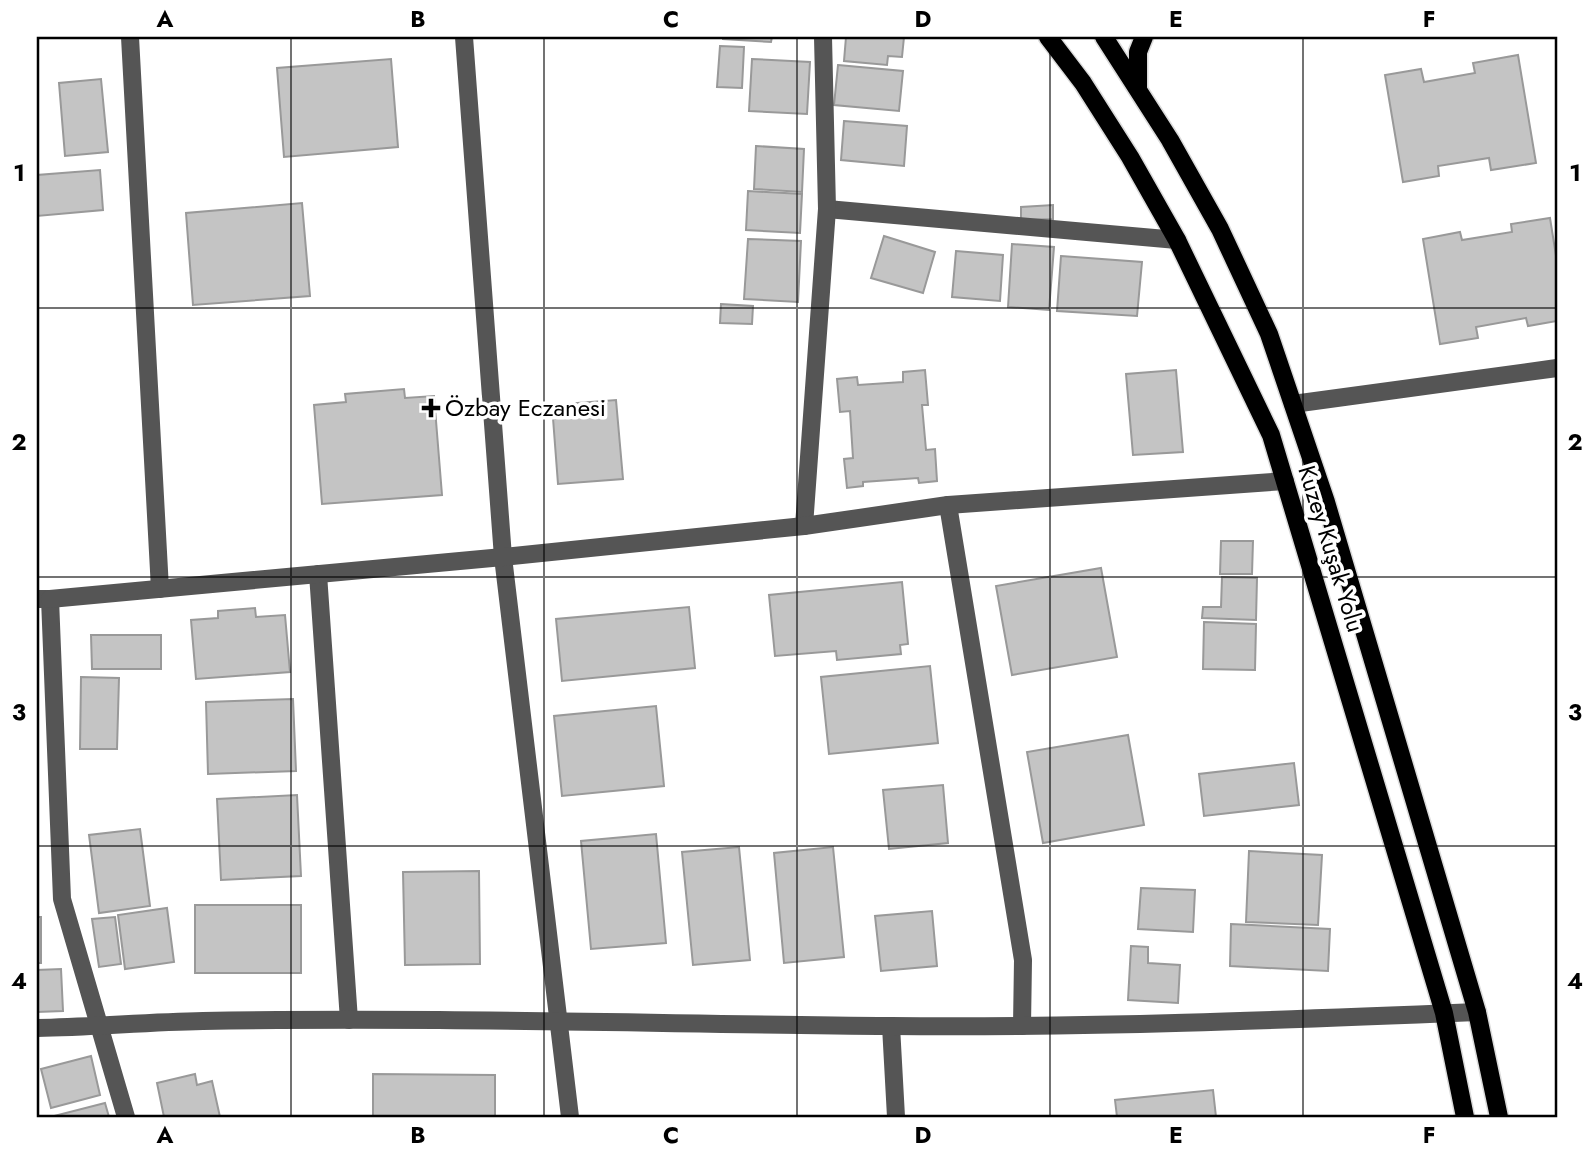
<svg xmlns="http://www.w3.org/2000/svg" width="1594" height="1154" viewBox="0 0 1594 1154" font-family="Jost,sans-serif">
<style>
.building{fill:#c4c4c4;stroke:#999;stroke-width:2}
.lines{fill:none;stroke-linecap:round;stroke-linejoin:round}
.major-casing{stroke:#dbdbdb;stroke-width:21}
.minor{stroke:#555;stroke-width:18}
.major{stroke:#000;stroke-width:18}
.grid{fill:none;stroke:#000;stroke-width:2;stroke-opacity:0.55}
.poi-dot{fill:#000;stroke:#fff;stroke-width:2.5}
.labels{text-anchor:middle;stroke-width:7;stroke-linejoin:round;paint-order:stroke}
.poi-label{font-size:24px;fill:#000;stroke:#fff;text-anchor:start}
.street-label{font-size:24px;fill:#000;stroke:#fff}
.neatline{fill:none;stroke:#000;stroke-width:2.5}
.grid-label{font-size:23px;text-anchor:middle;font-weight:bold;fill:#000}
</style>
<rect width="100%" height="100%" fill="#fff"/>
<g class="building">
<path d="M723 37H772L771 42 723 39Z"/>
<path d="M846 37H904L902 57 888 56 887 65 844 61Z"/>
<path d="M720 46 744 47 742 88 717 87Z"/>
<path d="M1518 55 1536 163 1491 170 1489 158 1438 166 1439 176 1403 182 1385 75 1421 69 1424 82 1475 73 1473 63Z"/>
<path d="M391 59 398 147 284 157 277 68Z"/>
<path d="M752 59 810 62 807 114 749 111Z"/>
<path d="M838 65 903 71 899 111 834 105Z"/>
<path d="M101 79 108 152 65 156 59 83Z"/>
<path d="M844 121 907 126 904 166 841 160Z"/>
<path d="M756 146 804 149 802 192 754 189Z"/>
<path d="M100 170 103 210 37 216V175Z"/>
<path d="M748 191 802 194 800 233 746 230Z"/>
<path d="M302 203 310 296 193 305 186 213Z"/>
<path d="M1053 205V219L1021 220V207Z"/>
<path d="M1550 218 1557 262V321L1528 326 1526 318 1476 327 1478 338 1440 344 1423 239 1460 232 1462 240 1512 232 1511 224Z"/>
<path d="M884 236 935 252 923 293 871 278Z"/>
<path d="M748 239 801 241 798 302 744 299Z"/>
<path d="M1012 244 1054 247 1049 310 1008 307Z"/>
<path d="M956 251 1003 255 1000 301 952 297Z"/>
<path d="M1061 256 1142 262 1137 316 1057 311Z"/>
<path d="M721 304 753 306 752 324 720 323Z"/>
<path d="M925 370 928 405H922L926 450 935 449 937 481 919 483 918 478 863 482V486L847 488 844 459 853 458 850 411 840 412 837 379 857 377 858 385 903 382V372Z"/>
<path d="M1176 370 1183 452 1133 455 1126 374Z"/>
<path d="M404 389 405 398 434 396 442 495 322 504 314 405 346 402 345 394Z"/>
<path d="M616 400 623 479 558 484 552 405Z"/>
<path d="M1221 541H1253L1252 574H1220Z"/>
<path d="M1101 568 1117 657 1012 675 996 586Z"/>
<path d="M1222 577 1257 578 1256 620 1202 618 1203 607H1221Z"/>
<path d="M902 582 908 644 900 645 901 654 837 660 836 651 775 656 769 595Z"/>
<path d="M689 607 695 668 562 681 556 619Z"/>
<path d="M255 608 256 617 285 615 290 672 196 679 191 620 218 618V611Z"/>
<path d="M1204 622 1256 624 1255 670 1203 669Z"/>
<path d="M91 635H161V669H92Z"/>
<path d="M930 666 938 743 829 754 821 677Z"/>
<path d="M81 677 119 678 117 749H80Z"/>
<path d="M293 699 296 771 208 774 206 702Z"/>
<path d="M656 706 664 786 562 796 554 716Z"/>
<path d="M1128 735 1144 825 1043 843 1027 752Z"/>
<path d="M1294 763 1299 805 1204 816 1199 774Z"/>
<path d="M943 785 948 843 889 849 883 790Z"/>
<path d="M297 795 301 876 221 880 217 799Z"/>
<path d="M140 829 150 906 99 913 89 835Z"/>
<path d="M656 834 666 943 591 949 581 841Z"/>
<path d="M739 847 750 960 693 965 682 852Z"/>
<path d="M833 847 844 957 784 963 774 853Z"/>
<path d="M1249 851 1322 855 1318 925 1246 922Z"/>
<path d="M479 871 480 964 405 965 403 872Z"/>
<path d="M1141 888 1195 890 1193 932 1138 929Z"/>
<rect x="195" y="905" width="106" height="68"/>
<path d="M167 908 174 962 125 969 118 915Z"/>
<path d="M932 911 937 966 881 971 875 916Z"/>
<rect x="37" y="917" width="4" height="46"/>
<path d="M115 917 121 964 99 967 92 919Z"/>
<path d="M1231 924 1330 929 1328 971 1230 966Z"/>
<path d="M1131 946 1148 947V963L1180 965 1178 1003 1128 1000Z"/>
<path d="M61 969 63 1011 37 1012V970Z"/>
<path d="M91 1056 100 1095 51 1108 41 1069Z"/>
<path d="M195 1074 197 1085 212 1081 220 1117H164L157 1083Z"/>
<path d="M373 1074 495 1075V1117H373Z"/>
<path d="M1213 1090 1216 1117H1117L1115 1100Z"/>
<path d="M105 1103 109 1117H55L54 1116Z"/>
</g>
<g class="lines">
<defs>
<g id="major">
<path d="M1048 37 1083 83 1130 157 1177 240 1271 435 1444 1013 1465 1117"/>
<path d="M1104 37 1170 140 1220 229 1269 334 1326 502 1477 1012 1499 1117"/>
<path d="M1138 88V52L1144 37"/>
</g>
</defs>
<use href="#major" class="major-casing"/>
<g class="minor">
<path d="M130 37 160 589"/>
<path d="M464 37 503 557 570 1117"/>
<path d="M827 209 1177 240"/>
<path d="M1293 404 1557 368"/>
<path d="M948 505 1023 960 1022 1026"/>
<path d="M804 526 827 209 823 37"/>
<path d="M318 574 349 1020"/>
<path d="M37 599H50L62 899 126 1117"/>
<path d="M50 599 503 557 804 526 948 505 1285 481"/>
<path d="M891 1026 896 1117"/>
<path d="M37 1028C92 1027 148 1022 203 1021 432 1017 661 1024 891 1026 1086 1028 1282 1020 1477 1012"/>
</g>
<use href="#major" class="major"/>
</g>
<path class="grid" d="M291 37V1117M544 37V1117M797 37V1117M1050 37V1117M1303 37V1117M37 308H1557M37 577H1557M37 846H1557"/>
<path class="poi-dot" d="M427.5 397.5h7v7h7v7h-7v7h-7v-7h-7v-7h7z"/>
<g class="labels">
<g class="poi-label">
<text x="445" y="416">Özbay Eczanesi</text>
</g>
<g class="street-label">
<text transform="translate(1331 549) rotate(73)" y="8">Kuzey Kuşak Yolu</text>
</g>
</g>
<rect width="1594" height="1154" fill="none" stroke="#ffffff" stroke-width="77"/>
<rect x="38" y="38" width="1518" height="1078" class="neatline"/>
<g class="grid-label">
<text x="165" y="27">A</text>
<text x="418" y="27">B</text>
<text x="671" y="27">C</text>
<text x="923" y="27">D</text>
<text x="1176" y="27">E</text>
<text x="1429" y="27">F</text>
<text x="19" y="181">1</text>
<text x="1575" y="181">1</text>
<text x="19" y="450">2</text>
<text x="1575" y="450">2</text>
<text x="19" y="720">3</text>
<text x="1575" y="720">3</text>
<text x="19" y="989">4</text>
<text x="1575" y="989">4</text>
<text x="165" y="1143">A</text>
<text x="418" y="1143">B</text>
<text x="671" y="1143">C</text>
<text x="923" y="1143">D</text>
<text x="1176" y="1143">E</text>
<text x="1429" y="1143">F</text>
</g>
</svg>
